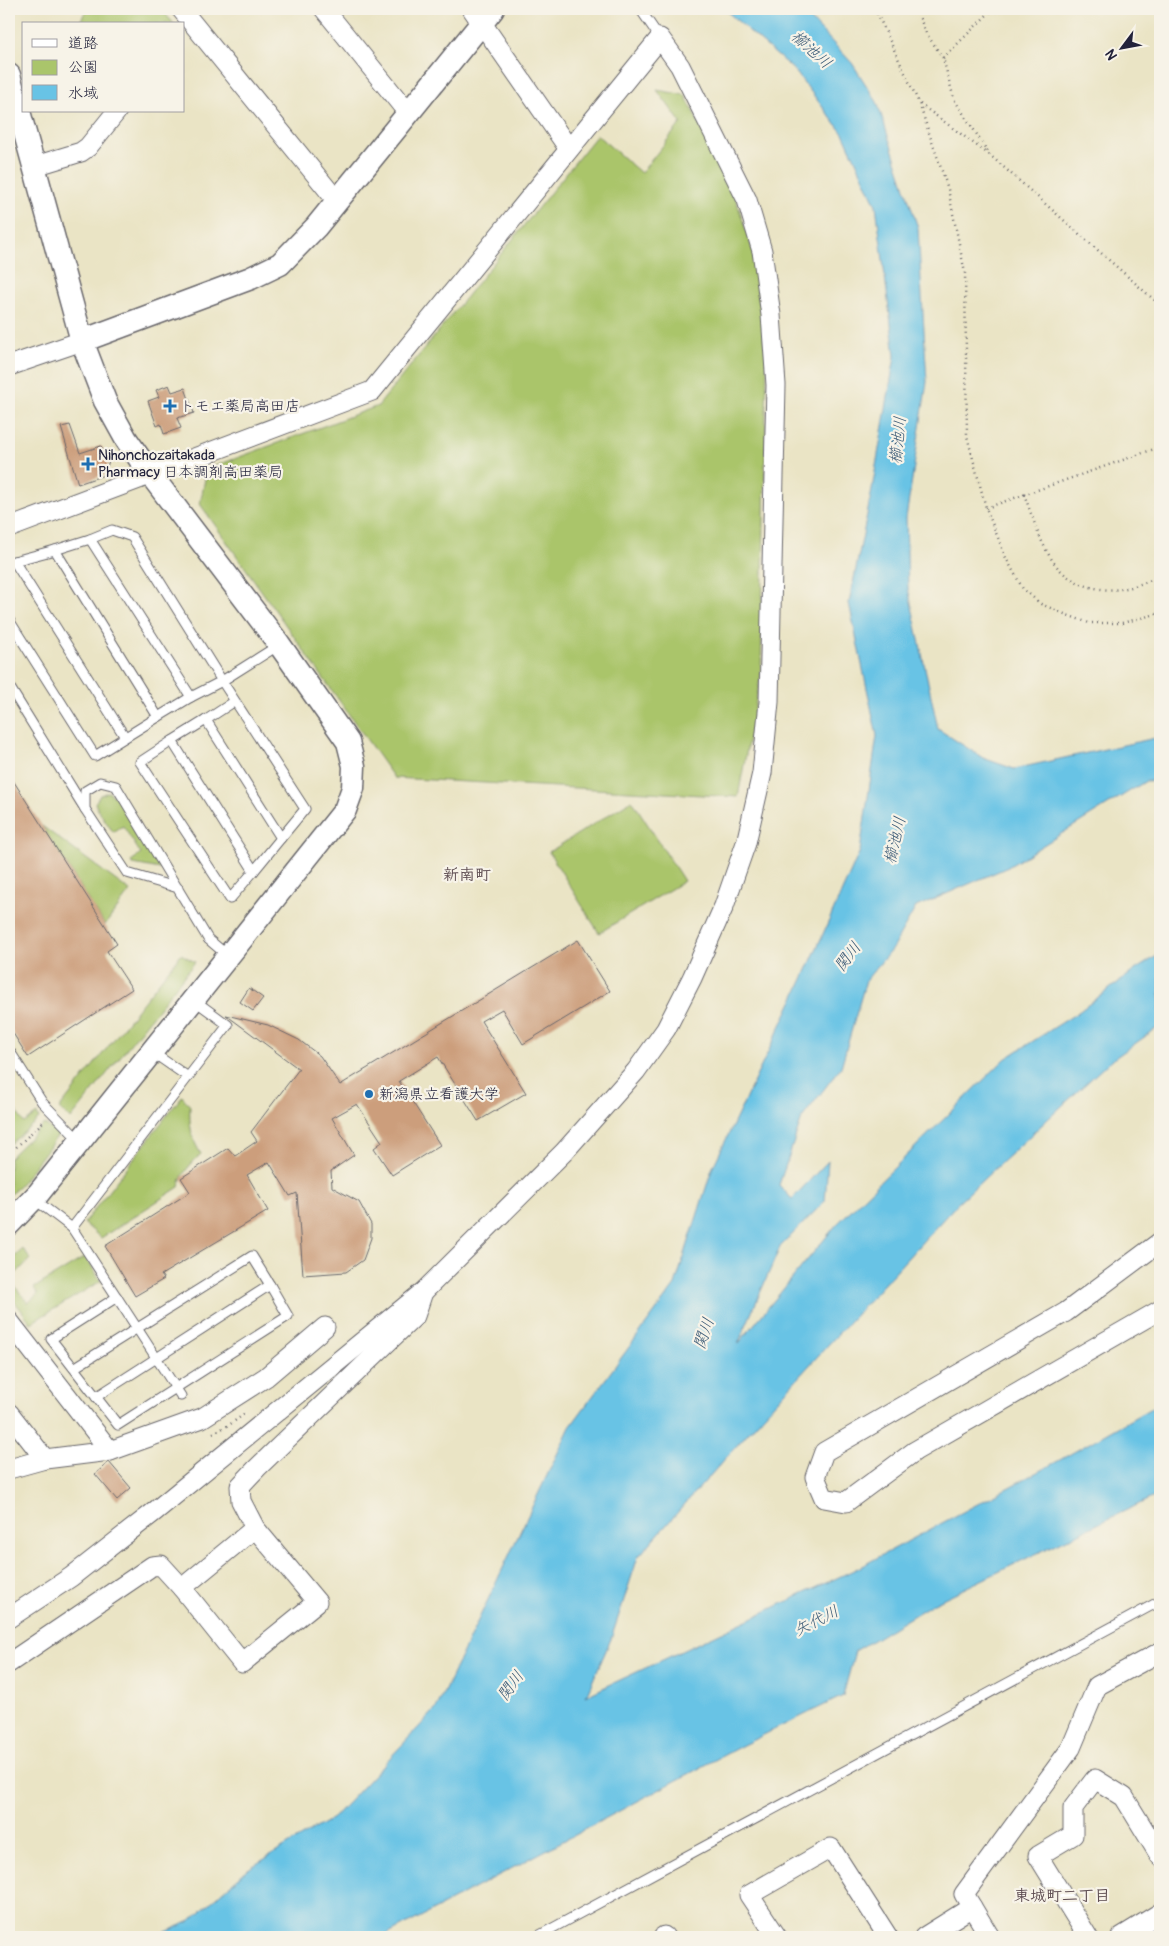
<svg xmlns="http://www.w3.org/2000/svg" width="1169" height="1946" viewBox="0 0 1169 1946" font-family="Pangolin,'Klee One',sans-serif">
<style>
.green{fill:#aac56b;stroke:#667453}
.water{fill:#68c3e5;stroke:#457290}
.building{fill:#cc9e7c}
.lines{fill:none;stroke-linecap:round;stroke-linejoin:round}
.service-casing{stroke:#68666b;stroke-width:11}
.minor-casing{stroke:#68666b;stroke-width:21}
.tertiary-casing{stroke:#68666b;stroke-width:25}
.path{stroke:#68666b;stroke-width:2.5;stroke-dasharray:1 4;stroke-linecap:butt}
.service{stroke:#fff;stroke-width:9}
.minor{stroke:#fff;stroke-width:19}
.tertiary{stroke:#fff;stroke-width:22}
.poi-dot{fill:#1f6fb2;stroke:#f7f3e8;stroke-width:2}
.labels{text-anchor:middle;stroke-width:4.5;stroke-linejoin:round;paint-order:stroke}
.poi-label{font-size:15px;fill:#22223b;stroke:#f7f3e8;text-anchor:start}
.water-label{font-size:16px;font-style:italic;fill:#3a5a76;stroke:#f7f3e8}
.neighbourhood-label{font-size:16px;font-weight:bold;fill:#5e4d52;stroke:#f7f3e8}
</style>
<rect width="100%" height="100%" fill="#f7f3e8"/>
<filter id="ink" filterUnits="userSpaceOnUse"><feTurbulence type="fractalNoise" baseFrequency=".02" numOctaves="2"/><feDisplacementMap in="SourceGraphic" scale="10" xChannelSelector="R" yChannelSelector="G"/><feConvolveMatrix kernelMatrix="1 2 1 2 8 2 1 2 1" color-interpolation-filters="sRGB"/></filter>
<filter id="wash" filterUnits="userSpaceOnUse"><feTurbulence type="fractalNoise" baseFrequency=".0096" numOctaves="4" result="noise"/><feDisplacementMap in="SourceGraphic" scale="20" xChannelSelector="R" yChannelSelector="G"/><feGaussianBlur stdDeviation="1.12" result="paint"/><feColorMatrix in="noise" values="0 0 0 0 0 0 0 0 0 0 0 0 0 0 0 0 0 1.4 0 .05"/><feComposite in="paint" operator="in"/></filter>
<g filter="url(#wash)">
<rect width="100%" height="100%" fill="#eae4c5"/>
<g class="green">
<path d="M102 9H161L174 24H79L85 12Z"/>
<path d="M657 90 685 95 735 196 753 252 767 363 761 674 738 797 394 778 200 504 207 469 378 406 597 135 641 173 681 123Z"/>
<path d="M108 792 117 798 160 869 133 864 131 861 141 854 123 826 113 832 98 810 95 803 100 795Z"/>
<path d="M632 800 684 881 599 933 549 852Z"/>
<path d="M42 826 130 891 105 925Z"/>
<path d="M181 954 195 962 71 1119 59 1109Z"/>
<path d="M182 1096 190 1106C189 1125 191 1138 201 1154 192 1163 180 1174 179 1187L101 1238 84 1223Z"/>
<path d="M9 1101 24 1123 37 1114 39 1119 9 1145Z"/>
<path d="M44 1124 59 1134 24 1180 9 1196V1158Z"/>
<path d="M23 1249 30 1259 10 1280 28 1303 38 1294 34 1288 85 1257 101 1281 31 1323 9 1294V1262Z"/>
</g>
<path class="water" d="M724 9H801L852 63 877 102 918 228 927 382 906 518 908 588 938 729 983 758 1014 769 1160 737V780L1146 781 1008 867 916 907 892 949 866 980 841 1067 802 1118 779 1185 792 1199 828 1161 825 1201 780 1247 738 1344 837 1224 1005 1059 1077 1013 1135 970 1160 954V1026L1109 1062 957 1204 763 1416 638 1557 611 1639 586 1696 858 1568 1058 1461 1160 1403V1494L934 1603 855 1651 843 1696 743 1745 383 1937H155L190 1921 248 1869 333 1818 436 1709 570 1427 675 1285 712 1169 803 979 860 851 877 736 849 603 871 495 895 356 876 205 844 135 795 71Z"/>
<g id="blocks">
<g class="building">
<path d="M169 385 172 392 185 388 194 413 177 418 181 428 164 434 161 424 157 426 148 401 159 397 156 390Z"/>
<path d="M70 425 80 453 101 446 109 461 104 475 78 484 61 427Z"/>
<path d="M9 774 117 944 107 951 132 989 28 1057 9 1027Z"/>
<path d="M578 940 610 991 523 1044 502 1009 481 1021 526 1093 478 1121 438 1057 399 1081 440 1145 392 1175 374 1148 382 1142 357 1104 332 1118 354 1155 331 1171 332 1187 359 1202 371 1224V1238L363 1260 346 1272 303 1275 297 1193 290 1196 269 1162 247 1175 268 1211 161 1275 164 1279 135 1296 105 1246 190 1192 181 1178 228 1148 235 1156 257 1141 251 1132 299 1069 226 1015 268 1025 299 1040 320 1056 340 1085Z"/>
<path d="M249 988 263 998 253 1011 240 1002Z"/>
<path d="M109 1462 131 1488 117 1500 95 1474Z"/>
</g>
</g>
</g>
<g filter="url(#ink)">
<use href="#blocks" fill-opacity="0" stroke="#68666b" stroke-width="1"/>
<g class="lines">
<defs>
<g id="service">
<path d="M640 9 660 38"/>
<path d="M90 539 112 530 132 537 222 681 191 697"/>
<path d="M55 550 90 539 191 697 158 717"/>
<path d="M10 563 14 561 125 737"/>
<path d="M9 620 95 756 158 717 55 550 14 561"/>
<path d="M9 686 85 809"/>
<path d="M235 701 206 720 281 838 305 809 222 681 279 645"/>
<path d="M206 720 172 741 254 871 281 838"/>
<path d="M172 741 140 762 230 899 254 871"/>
<path d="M178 888 127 873 85 809V791L100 782 116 786 208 939 228 956"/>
<path d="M9 1050 42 1102 80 1141"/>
<path d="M152 1052 188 1077"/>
<path d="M34 1199 72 1228 228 1025 194 1000"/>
<path d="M72 1228 181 1396"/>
<path d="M117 1297 51 1339 118 1425 288 1316 270 1285"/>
<path d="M74 1368 252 1256 270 1285 96 1397"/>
<path d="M536 1937 1160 1601"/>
</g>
<g id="minor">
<path d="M181 9 337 201"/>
<path d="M324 9 408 113"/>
<path d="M472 9 569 149"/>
<path d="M35 166 81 152 88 147 117 111"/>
<path d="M9 366 82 341"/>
<path d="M9 528 372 391 660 38 680 66 747 200 762 251 771 315 776 385 769 702 762 773 746 843 724 906 692 978 666 1029 636 1071 564 1152 423 1292 154 1512 71 1577 9 1618"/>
<path d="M1160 1242 1066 1312 824 1452 815 1477 824 1498 846 1502 915 1451 1160 1310"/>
<path d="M9 1321 110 1451"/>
<path d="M9 1413 45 1459"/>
<path d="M9 1469 45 1459 110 1451 202 1418 266 1377 325 1327"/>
<path d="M255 1528 182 1588 242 1663 317 1602 255 1528 241 1501 240 1486 257 1468 415 1316 423 1292"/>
<path d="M9 1663 152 1566 161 1565 182 1588"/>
<path d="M664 1936 665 1937"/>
<path d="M777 1937 749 1895 831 1848 888 1937"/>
<path d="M924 1937 972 1907"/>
<path d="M990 1937 964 1894 1071 1748 1097 1686 1160 1652"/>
<path d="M1088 1937 1038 1856 1073 1835V1808L1095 1779 1124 1797 1160 1856"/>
<path d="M1121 1937 1160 1913"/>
</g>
<g id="tertiary">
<path d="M9 75 82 341 105 401 126 439 151 475 279 644 348 742 354 766 353 788 345 810 38 1194 9 1224"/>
<path d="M82 341 251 278 280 264 316 227 493 9"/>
</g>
</defs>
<use href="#service" class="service-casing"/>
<use href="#minor" class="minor-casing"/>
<use href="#tertiary" class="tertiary-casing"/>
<g class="path">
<path d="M875 9 919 103 948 189 965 273 967 436 986 508 1006 558 1023 589 1041 604 1067 615 1089 623H1122L1160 613"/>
<path d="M916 9 926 33 943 58 954 99 990 155"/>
<path d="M943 58 993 9"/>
<path d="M920 104 991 156 1160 305"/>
<path d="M1024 494C1033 518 1040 544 1055 564 1072 587 1105 594 1131 587 1141 584 1151 580 1160 577"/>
<path d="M986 508 1160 447"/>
<path d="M9 1154 44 1121"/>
<path d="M213 1433 229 1425 246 1413"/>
</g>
<use href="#service" class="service"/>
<use href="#minor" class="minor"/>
<use href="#tertiary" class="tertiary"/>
</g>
</g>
<g class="poi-dot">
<path d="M167.5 398.5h5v5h5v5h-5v5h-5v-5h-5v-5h5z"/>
<path d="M85.5 456.5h5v5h5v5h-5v5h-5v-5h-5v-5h5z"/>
<circle cx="369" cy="1094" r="5"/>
</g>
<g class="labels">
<g class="poi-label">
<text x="180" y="411">トモエ薬局高田店</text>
<text x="98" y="460">Nihonchozaitakada<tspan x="98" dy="17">Pharmacy 日本調剤高田薬局</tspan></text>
<text x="379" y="1099">新潟県立看護大学</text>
</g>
<g class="water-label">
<text transform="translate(812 49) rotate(42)" y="6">櫛池川</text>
<text transform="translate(897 440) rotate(-84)" y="6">櫛池川</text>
<text transform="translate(894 840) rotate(-77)" y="6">櫛池川</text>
<text transform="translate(847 956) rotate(-52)" y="6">関川</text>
<text transform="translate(703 1333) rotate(-71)" y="6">関川</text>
<text transform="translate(816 1620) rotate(-27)" y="6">矢代川</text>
<text transform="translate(510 1685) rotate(-53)" y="6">関川</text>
</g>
<g class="neighbourhood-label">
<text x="467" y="880">新南町</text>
<text x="1062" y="1901">東城町二丁目</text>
</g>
</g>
<rect width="1169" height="1946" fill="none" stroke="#f7f3e8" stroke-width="30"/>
<rect x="22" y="22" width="162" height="90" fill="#f7f3e8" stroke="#a29fa3"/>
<rect x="32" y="39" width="25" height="8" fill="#ffffff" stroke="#a29fa3"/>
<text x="68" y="48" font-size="15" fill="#22223b">道路</text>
<rect x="32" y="60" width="25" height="15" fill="#aac56b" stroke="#a29fa3"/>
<text x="68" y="72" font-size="15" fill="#22223b">公園</text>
<rect x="32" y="85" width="25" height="15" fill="#68c3e5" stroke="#a29fa3"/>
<text x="68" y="98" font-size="15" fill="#22223b">水域</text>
<g transform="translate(1122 48) rotate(238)" stroke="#f7f3e8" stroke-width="4" paint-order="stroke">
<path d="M0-4L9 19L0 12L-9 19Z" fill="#22223b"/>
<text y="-8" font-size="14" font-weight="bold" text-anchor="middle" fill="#22223b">N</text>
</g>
</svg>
